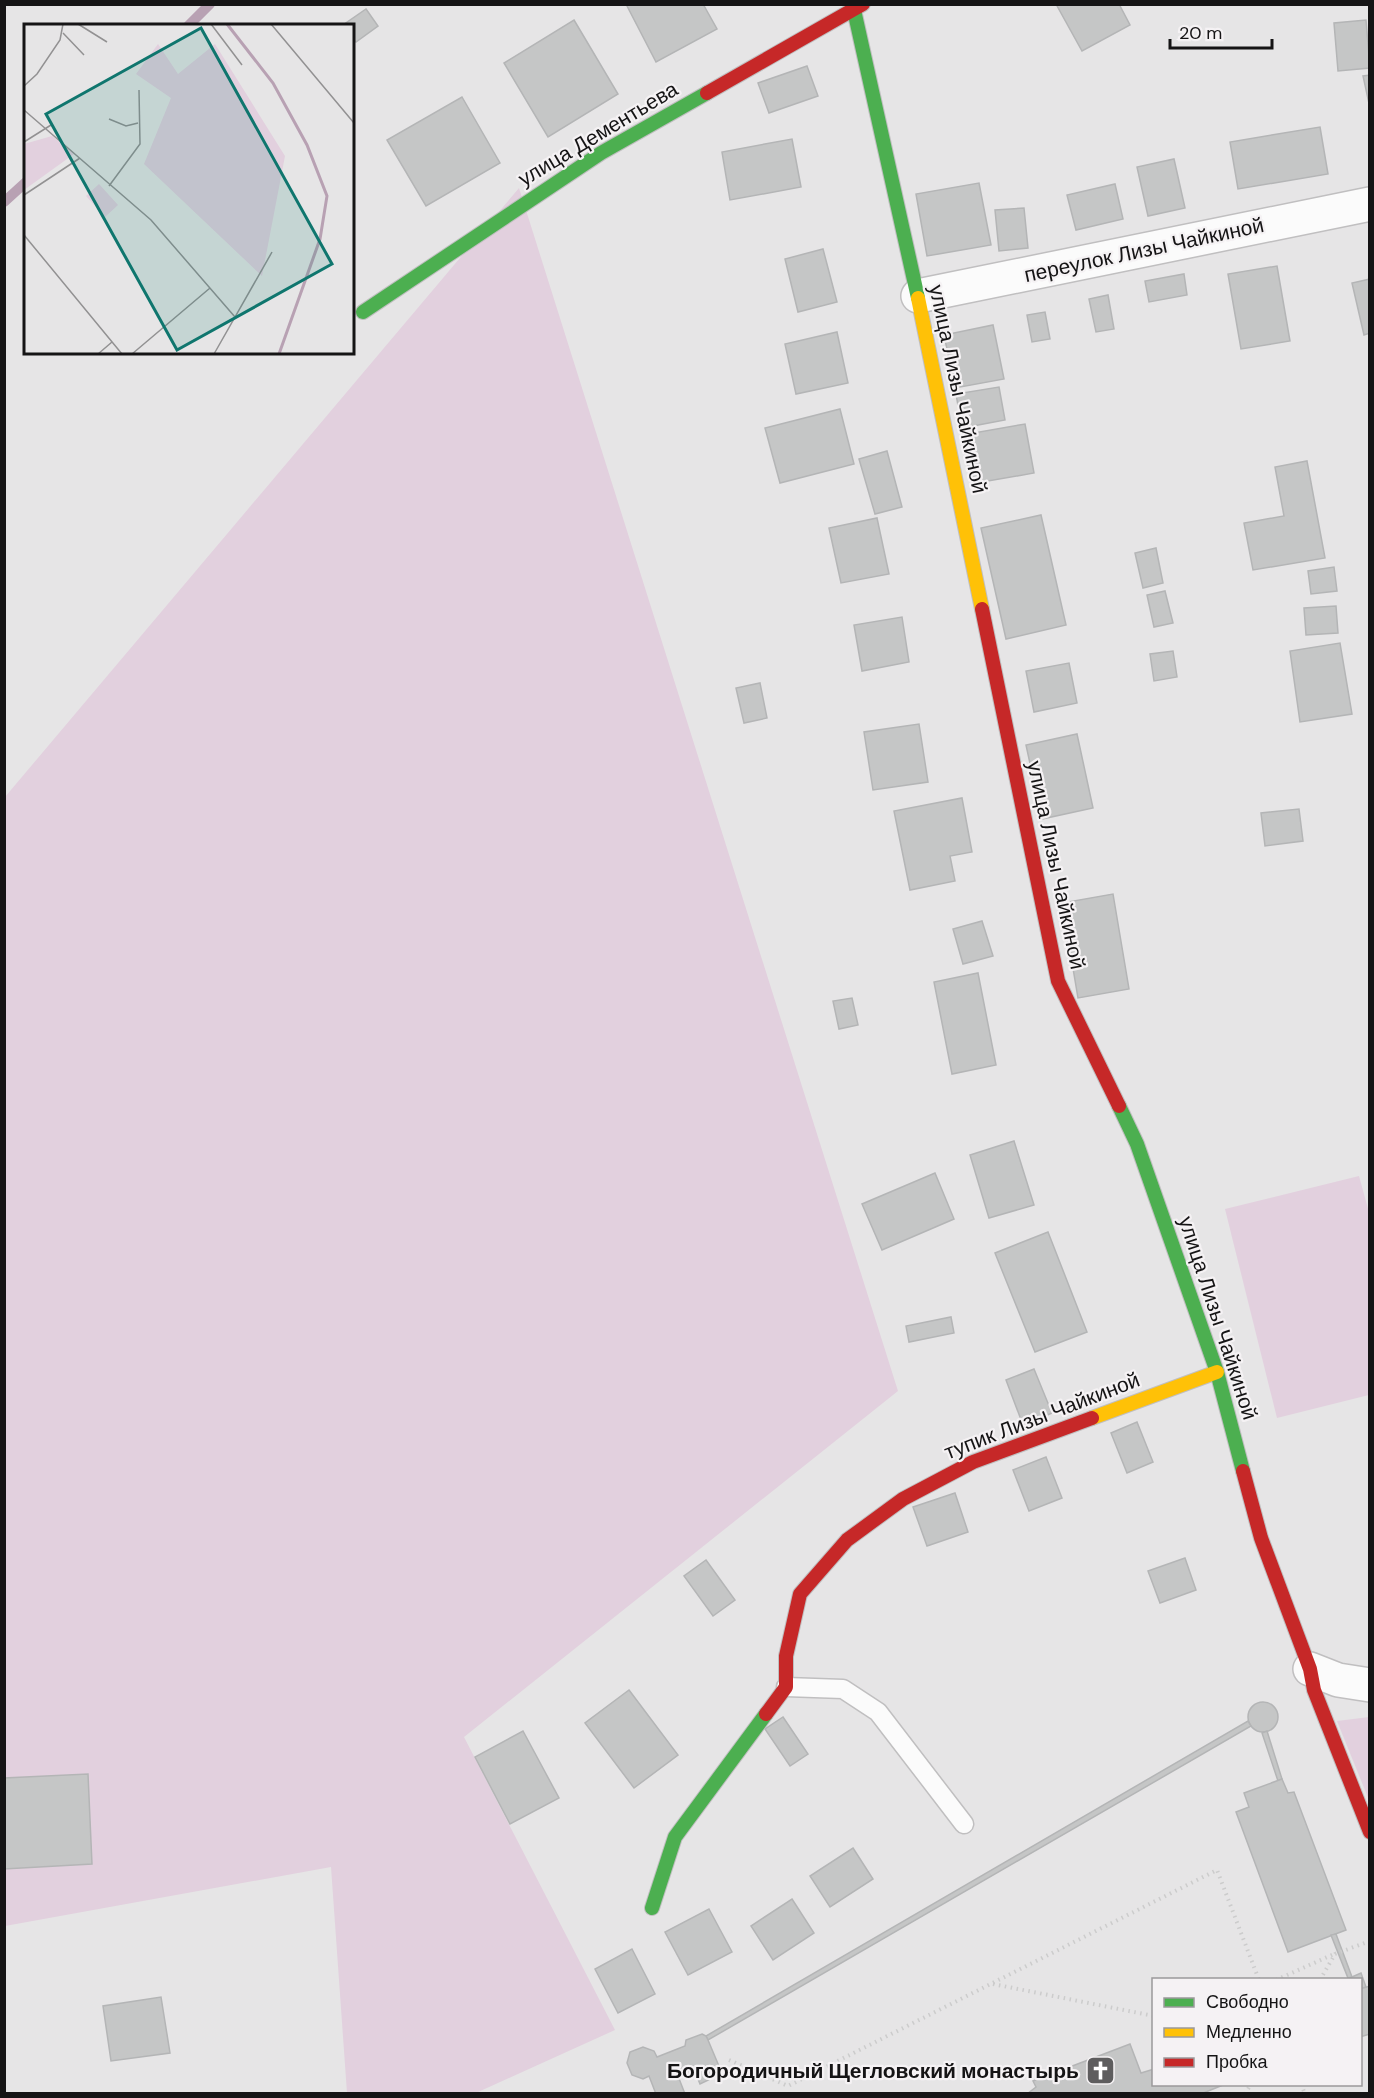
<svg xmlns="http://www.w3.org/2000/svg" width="1374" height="2098" viewBox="0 0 1374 2098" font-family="'DM Sans',sans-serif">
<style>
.green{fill:#e2d0de}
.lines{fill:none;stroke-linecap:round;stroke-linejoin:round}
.stream{stroke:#b8a1b3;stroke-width:10}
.building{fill:#c5c6c6;stroke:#b4b5b6;stroke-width:1.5}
.lane-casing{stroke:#c0bfc0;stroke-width:21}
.street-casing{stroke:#c0bfc0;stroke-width:36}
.fast-casing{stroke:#c0bfc0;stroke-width:16}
.slow-casing{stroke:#c0bfc0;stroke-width:16}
.jam-casing{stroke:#c0bfc0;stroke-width:16}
.path{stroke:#ccc;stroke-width:4;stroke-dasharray:1.5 4.5;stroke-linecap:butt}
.lane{stroke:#fbfbfb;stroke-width:18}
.street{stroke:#fbfbfb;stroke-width:33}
.fast{stroke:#4caf50;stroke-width:14}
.slow{stroke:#ffc107;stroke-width:14}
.jam{stroke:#c62828;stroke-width:14}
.labels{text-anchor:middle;stroke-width:4.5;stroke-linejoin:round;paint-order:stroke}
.street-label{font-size:21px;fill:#151415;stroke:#f5f2f4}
.poi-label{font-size:21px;font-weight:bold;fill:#151415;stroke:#f5f2f4;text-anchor:end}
.inset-river{fill:none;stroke:#b8a1b3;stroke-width:3}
.inset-road{fill:none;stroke:#929192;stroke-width:1.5}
.view{fill:#0f766e;fill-opacity:0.15;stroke:#0f766e;stroke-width:3}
.inset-edge{fill:none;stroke:#151415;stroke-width:3}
</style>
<rect width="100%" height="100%" fill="#e6e5e6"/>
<g class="green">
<path d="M519 188 898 1391 464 1737 615 2030 476 2093H347L331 1867 5 1926V797Z"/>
<path d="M1359 1176 1370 1216 1369 1395 1277 1418 1225 1209Z"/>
<path d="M1369 1717V1800L1337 1721Z"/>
</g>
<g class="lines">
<g class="stream">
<path d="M188 26 210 4"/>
<path d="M4 202 26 182"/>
</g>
</g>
<g class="building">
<path d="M626 4H703L717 29 656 62Z"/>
<path d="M1056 4H1119L1130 25 1082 51Z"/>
<path d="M366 9 378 26 356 42 352 38V26L343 25Z"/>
<path d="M574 20 618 94 548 137 504 63Z"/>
<path d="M1366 20 1370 68 1338 71 1334 23Z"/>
<path d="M807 66 818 96 769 113 758 83Z"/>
<path d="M1370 75V108L1363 76Z"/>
<path d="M462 97 500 163 426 206 387 140Z"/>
<path d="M1320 127 1328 174 1238 189 1230 142Z"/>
<path d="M792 139 801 187 730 200 722 152Z"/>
<path d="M1174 159 1185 208 1148 216 1137 167Z"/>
<path d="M979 183 991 245 927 256 916 194Z"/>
<path d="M1115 184 1123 219 1076 230 1067 195Z"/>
<path d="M1024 208 1028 248 999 251 995 210Z"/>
<path d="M823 249 837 302 798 312 785 259Z"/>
<path d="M1277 266 1290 341 1241 349 1228 274Z"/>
<path d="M1184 274 1187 295 1149 302 1145 281Z"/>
<path d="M1370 279V333L1364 335 1352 283Z"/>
<path d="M1108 295 1114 329 1096 332 1089 299Z"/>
<path d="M1045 312 1050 339 1032 342 1027 315Z"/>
<path d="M993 325 1004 379 955 388 944 335Z"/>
<path d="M837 332 848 383 796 394 785 344Z"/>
<path d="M999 387 1005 420 962 428 956 394Z"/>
<path d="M840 409 854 464 780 483 765 428Z"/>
<path d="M1025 424 1034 473 971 484 962 435Z"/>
<path d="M887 451 902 507 875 514 859 459Z"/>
<path d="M1307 461 1325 558 1253 570 1244 523 1284 516 1275 467Z"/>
<path d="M1041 515 1066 625 1006 639 981 528Z"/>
<path d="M877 518 889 574 841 583 829 528Z"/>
<path d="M1156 548 1163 583 1143 588 1135 553Z"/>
<path d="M1334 567 1337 591 1311 594 1308 571Z"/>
<path d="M1165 591 1173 623 1154 627 1147 595Z"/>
<path d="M1336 606 1338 633 1306 635 1304 608Z"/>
<path d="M902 617 909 662 862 671 854 625Z"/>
<path d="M1340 643 1352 714 1300 722 1290 651Z"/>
<path d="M1173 651 1177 677 1154 681 1150 654Z"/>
<path d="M1069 663 1077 703 1034 712 1026 671Z"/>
<path d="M760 683 767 718 744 723 736 688Z"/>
<path d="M919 724 928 782 873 790 864 732Z"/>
<path d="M1077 734 1093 808 1042 819 1026 745Z"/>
<path d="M962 798 972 852 950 856 955 881 910 890 894 811Z"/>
<path d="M1299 809 1303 841 1265 846 1261 813Z"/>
<path d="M1113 894 1129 989 1078 998 1062 903Z"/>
<path d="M982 921 993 956 963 964 953 929Z"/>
<path d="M978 973 996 1065 952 1074 934 982Z"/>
<path d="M852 998 858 1025 839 1029 833 1001Z"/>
<path d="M1014 1141 1034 1205 989 1218 970 1155Z"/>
<path d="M935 1173 954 1219 882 1250 862 1204Z"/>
<path d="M1048 1232 1087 1332 1035 1352 995 1253Z"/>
<path d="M951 1317 954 1333 909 1342 906 1326Z"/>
<path d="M1034 1369 1052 1413 1023 1425 1006 1380Z"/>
<path d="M1137 1422 1153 1462 1127 1473 1111 1433Z"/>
<path d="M1046 1457 1062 1498 1029 1511 1013 1470Z"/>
<path d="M955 1493 968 1532 927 1546 913 1507Z"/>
<path d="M1185 1558 1196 1590 1160 1603 1148 1571Z"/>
<path d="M706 1560 735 1600 713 1616 684 1576Z"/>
<path d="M629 1690 678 1755 634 1788 585 1723Z"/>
<circle cx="1263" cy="1717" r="15"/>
<path d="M783 1717 808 1754 790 1766 765 1729Z"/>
<path d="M1248 1721 1251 1726 708 2040 706 2036Z"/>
<path d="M523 1731 559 1798 510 1824 475 1757Z"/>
<path d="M1267 1731 1282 1779 1278 1781 1262 1733Z"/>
<path d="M88 1774 92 1864 4 1869V1778Z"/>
<path d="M1282 1779 1288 1793 1294 1792 1346 1930 1288 1952 1236 1812 1249 1807 1244 1793Z"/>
<path d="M853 1848 873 1879 830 1907 810 1876Z"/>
<path d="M792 1899 814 1933 773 1960 751 1926Z"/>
<path d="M709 1909 732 1952 688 1975 665 1932Z"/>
<path d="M1336 1934 1352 1977 1348 1978 1331 1935Z"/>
<path d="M632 1949 655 1994 618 2013 595 1969Z"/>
<path d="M1361 1973 1366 1987 1360 1989V1980H1345Z"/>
<path d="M1370 1986V2034L1360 2037V1989Z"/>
<path d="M161 1997 170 2053 111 2061 103 2006Z"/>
<path d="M702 2034 706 2036 708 2040 721 2071 719 2075 700 2084 694 2069 678 2076 685 2094H656L649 2076 643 2079 632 2075 627 2063 630 2052 643 2047 654 2051 657 2057 685 2046 686 2040Z"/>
<path d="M1130 2044 1141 2073 1154 2069V2084L1223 2085 1201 2094H1027L1036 2087 1033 2081Z"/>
</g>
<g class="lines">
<defs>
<path id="lane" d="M786 1687 843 1689 878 1712 964 1824"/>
<g id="street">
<path d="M918 296 1370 204"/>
<path d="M1310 1669 1338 1680 1370 1685"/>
</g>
<g id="fast">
<path d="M854 10 918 298"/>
<path d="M363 312 601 153 707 93"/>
<path d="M1119 1106 1137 1144 1217 1372 1243 1471"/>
<path d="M652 1908 675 1837 766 1714"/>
</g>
<g id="slow">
<path d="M918 298 982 609"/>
<path d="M1092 1418 1217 1372"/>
</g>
<g id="jam">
<path d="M707 93 863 4"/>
<path d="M982 609 1058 981 1119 1106"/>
<path d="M1243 1471 1261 1538 1310 1669 1314 1690 1370 1832"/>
<path d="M766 1714 786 1687V1656L800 1594 847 1540 903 1499 973 1462 1092 1418"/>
</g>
</defs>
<use href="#lane" class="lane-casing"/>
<use href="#street" class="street-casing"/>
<use href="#fast" class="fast-casing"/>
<use href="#slow" class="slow-casing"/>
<use href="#jam" class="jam-casing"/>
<g class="path">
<path d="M1276 1980 1334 1954"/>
<path d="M1320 1980 1335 1954 1370 1941"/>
<path d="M993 1984 1154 2016"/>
<path d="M729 2060 788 2086 1217 1870 1259 1980"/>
<path d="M1301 2084 1305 2094"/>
<path d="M1245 2094 1251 2084"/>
</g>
<use href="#lane" class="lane"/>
<use href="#street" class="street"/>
<use href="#fast" class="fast"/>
<use href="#slow" class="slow"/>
<use href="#jam" class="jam"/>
</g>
<defs>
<symbol id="church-square" viewBox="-11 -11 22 22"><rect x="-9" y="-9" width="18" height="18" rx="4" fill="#5e5d5e" stroke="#f5f2f4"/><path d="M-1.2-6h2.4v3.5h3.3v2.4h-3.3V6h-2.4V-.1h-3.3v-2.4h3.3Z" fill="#fff"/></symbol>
</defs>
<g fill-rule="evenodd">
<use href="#church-square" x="1084" y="2054" width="33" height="33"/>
</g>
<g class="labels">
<g class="street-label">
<text transform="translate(598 134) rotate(-31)" y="7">улица Дементьева</text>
<text transform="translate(1144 250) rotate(-12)" y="7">переулок Лизы Чайкиной</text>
<text transform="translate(958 389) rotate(78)" y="7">улица Лизы Чайкиной</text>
<text transform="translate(1056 865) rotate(78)" y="7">улица Лизы Чайкиной</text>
<text transform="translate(1218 1318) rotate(72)" y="7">улица Лизы Чайкиной</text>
<text transform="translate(1042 1416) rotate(-21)" y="7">тупик Лизы Чайкиной</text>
</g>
<g class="poi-label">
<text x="1079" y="2078">Богородичный Щегловский монастырь</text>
</g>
</g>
<g transform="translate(24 24)">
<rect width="330" height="330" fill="#e6e5e6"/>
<path d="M134 20 154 50 191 20 261 132 238 252 120 140 147 74 112 50ZM28 112 50 130 0 166V120ZM75 160 94 181 81 193 62 172Z" fill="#e2d0de"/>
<path class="inset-river" d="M203 0 249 59 283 121 303 172 296 215 255 330"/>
<path class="inset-road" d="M54 0 83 18M187 0 218 41M247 0 330 99M39 9 60 31M0 62 13 50 36 16 39 0M0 86 127 196 211 293M85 95 102 102 114 99M0 118 27 101M85 162 116 120 115 66M0 171 56 134M0 211 98 330M74 330 88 318M108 330 186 264M190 330 248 228"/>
<path class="view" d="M177 4 308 240 153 326 22 90Z"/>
<rect width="330" height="330" class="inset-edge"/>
</g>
<rect width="1374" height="2098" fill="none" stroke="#151415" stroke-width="12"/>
<rect x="1152" y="1978" width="210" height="108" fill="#f5f2f4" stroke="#9b999b" stroke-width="1.5"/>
<rect x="1164" y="1998" width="30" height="9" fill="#4caf50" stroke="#9b999b" stroke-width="1.5"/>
<text x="1206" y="2008" font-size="18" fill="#151415">Свободно</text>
<rect x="1164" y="2028" width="30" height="9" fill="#ffc107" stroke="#9b999b" stroke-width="1.5"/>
<text x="1206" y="2038" font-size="18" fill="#151415">Медленно</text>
<rect x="1164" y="2058" width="30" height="9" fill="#c62828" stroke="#9b999b" stroke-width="1.5"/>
<text x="1206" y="2068" font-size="18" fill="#151415">Пробка</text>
<path d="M1170 39v9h102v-9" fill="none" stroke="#151415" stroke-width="3"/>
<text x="1179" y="39" font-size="18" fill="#151415" stroke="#f5f2f4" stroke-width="4.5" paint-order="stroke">20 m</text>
</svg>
